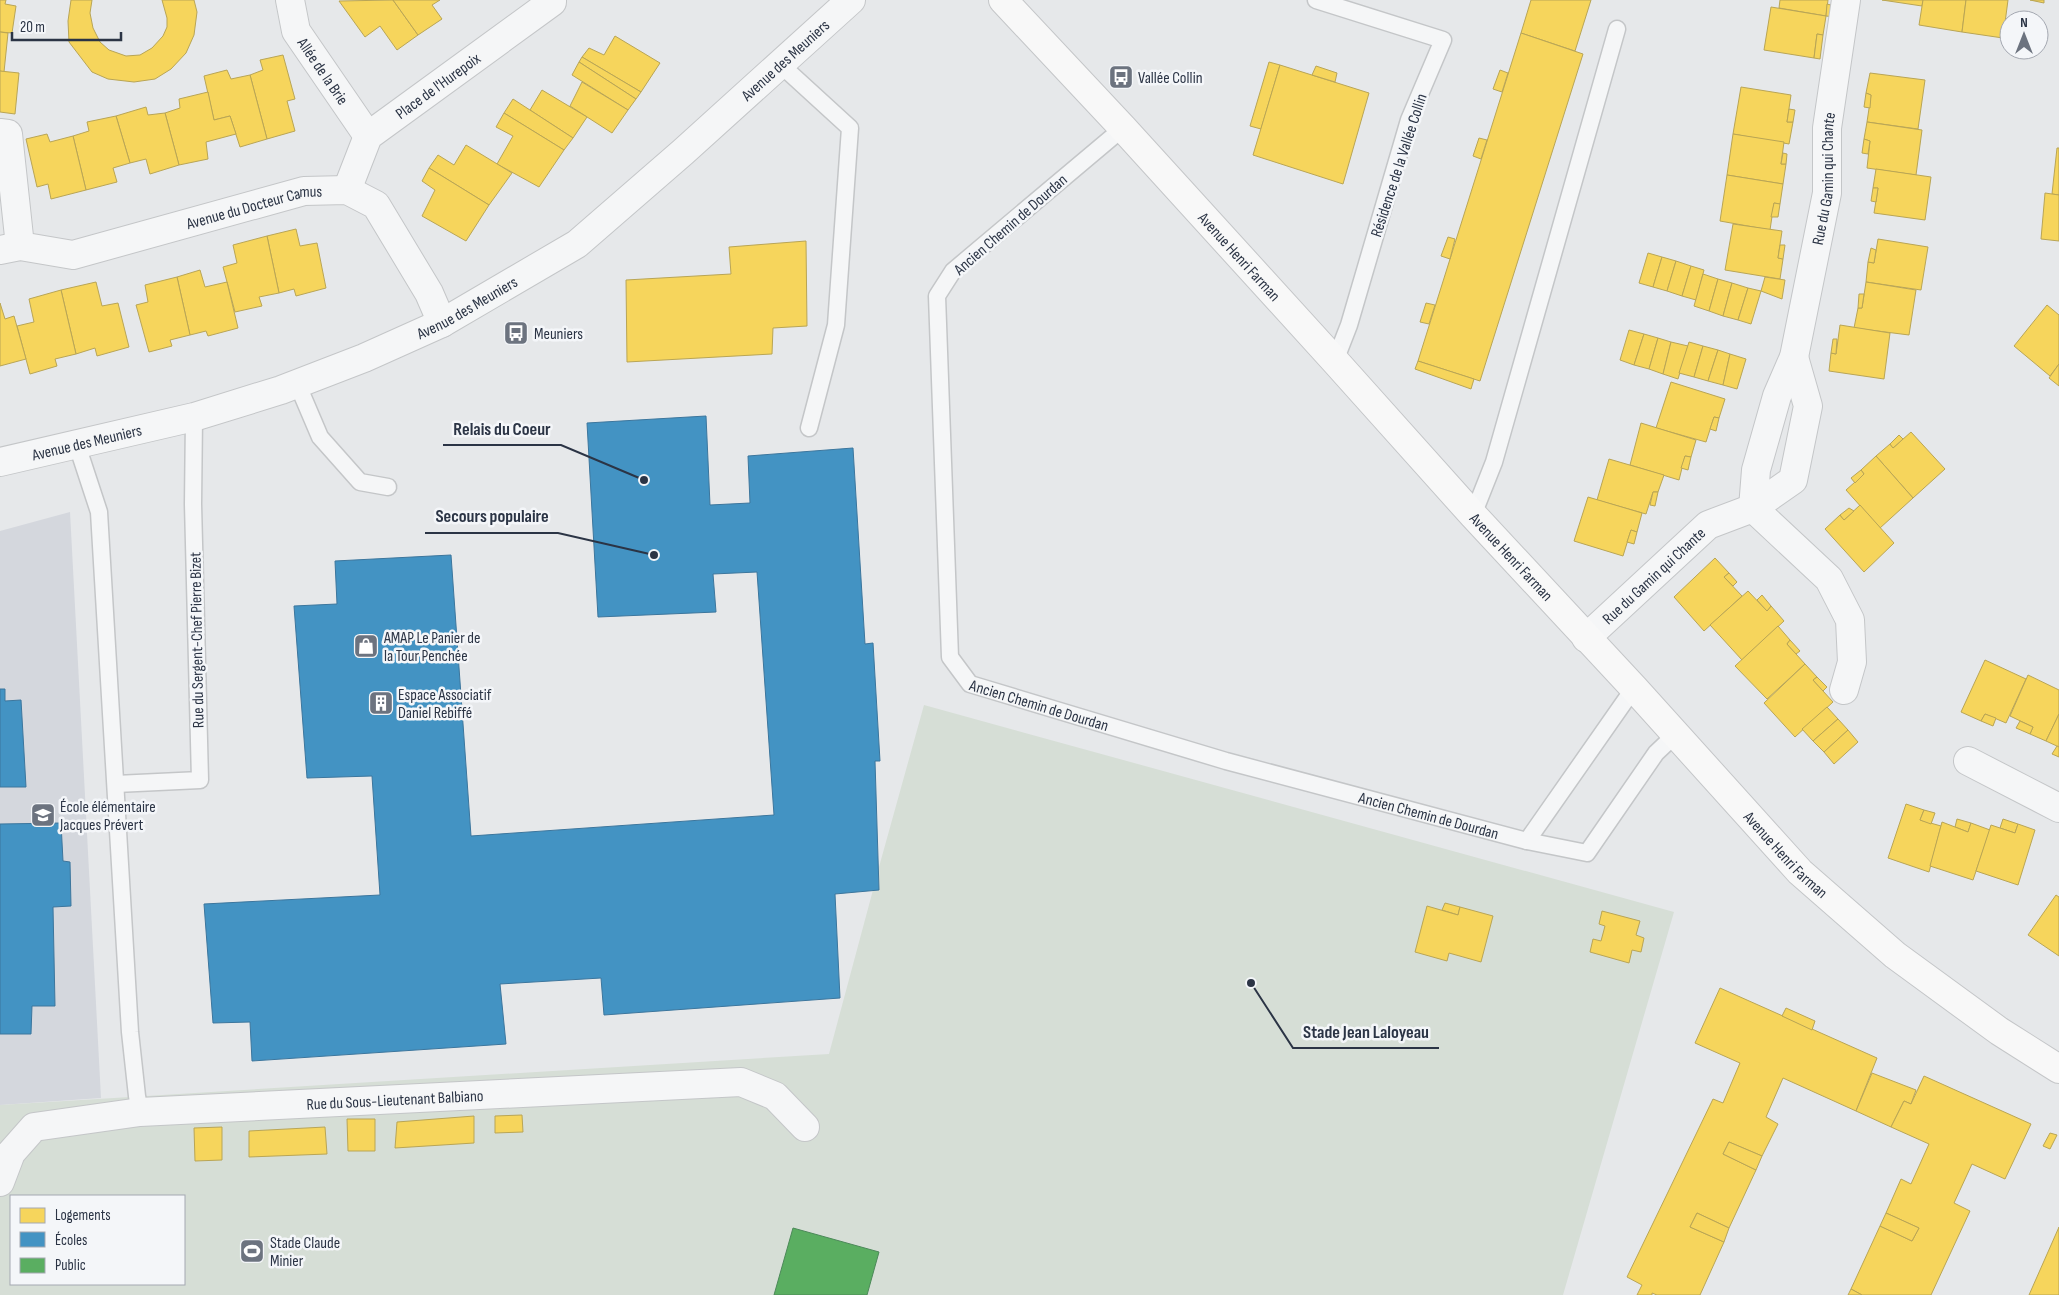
<svg xmlns="http://www.w3.org/2000/svg" width="2059" height="1295" viewBox="0 0 2059 1295" font-family="'Sofia Sans Condensed',sans-serif">
<style>
.built{fill:#d4d7dd}
.green{fill:#d6ded6;fill-rule:evenodd}
.homes{fill:#f6d55c;stroke:#b9a555}
.schools{fill:#4393c3;stroke:#3c769d}
.public{fill:#5aae61;stroke:#4c8959}
.lines{fill:none;stroke-linecap:round;stroke-linejoin:round}
.lane-casing{stroke:#c4c6c8;stroke-width:19}
.street-casing{stroke:#c4c6c8;stroke-width:30}
.secondary-casing{stroke:#c4c6c8;stroke-width:30}
.lane{stroke:#f5f6f7;stroke-width:16}
.street{stroke:#f5f6f7;stroke-width:28}
.secondary{stroke:#f8f8f8;stroke-width:28}
.labels{text-anchor:middle;stroke-width:5;stroke-linejoin:round;paint-order:stroke}
.street-label{font-size:16px;fill:#2b3445;stroke:#f4f6f9}
.poi-label{font-size:16px;fill:#2b3445;stroke:#f4f6f9;text-anchor:start}
.leader{fill:none;stroke:#2b3445;stroke-width:2}
.callout-dot{fill:#2b3445;stroke:#f4f6f9;stroke-width:2}
.callout-label{font-size:18px;text-anchor:middle;font-weight:bold;fill:#2b3445;stroke:#f4f6f9;stroke-width:5;stroke-linejoin:round;paint-order:stroke}
</style>
<rect width="100%" height="100%" fill="#e6e8ea"/>
<path class="built" d="M70 512 101 1098 0 1105V531Z"/>
<path class="green" d="M924 705 1674 912 1563 1295H0V1105L829 1054 873 890H879V867ZM11 1196H184V1284H11Z"/>
<g class="homes">
<path d="M0 0H6L5 4 16 6 12 33 0 32Z"/>
<path d="M71 0H92L90 13 93 28 100 42 109 50 126 56 140 55 152 48 163 36 167 27V18L162 0H194L197 12 194 35 186 53 171 69 155 79 134 82 108 79 92 72 69 42 68 21Z"/>
<path d="M393 0 418 35 397 50 380 26 365 37 339 1Z"/>
<path d="M393 0H440L432 5 442 19 418 35Z"/>
<path d="M1531 0H1591L1575 51 1521 33Z"/>
<path d="M1780 0H1828L1826 16 1779 8Z"/>
<path d="M1882 0H1923L1922 6Z"/>
<path d="M1923 0H1966L1962 32 1919 25Z"/>
<path d="M1966 0H2008L2003 38 1962 32Z"/>
<path d="M2030 0H2044V3Z"/>
<path d="M1827 4 1838 7 1835 17 1826 16Z"/>
<path d="M1771 7 1826 16 1823 35 1817 34 1814 58 1764 50Z"/>
<path d="M0 32 8 33 4 72 0 71Z"/>
<path d="M1521 33 1583 54 1480 381 1418 361Z"/>
<path d="M1817 34 1823 35 1820 59 1814 58Z"/>
<path d="M615 36 660 63 641 92 582 57 589 48 604 55Z"/>
<path d="M283 55 295 99 287 101 295 131 267 139 250 75 263 70 260 60Z"/>
<path d="M582 57 641 92 636 99 579 62Z"/>
<path d="M579 62 636 99 628 110 572 75Z"/>
<path d="M1269 62 1280 65 1261 129 1250 126Z"/>
<path d="M1280 65 1369 93 1343 184 1253 155Z"/>
<path d="M1316 66 1337 73 1335 82 1312 75Z"/>
<path d="M227 70 231 79 250 75 267 139 240 147 230 116 214 120 204 76Z"/>
<path d="M1500 70 1508 73 1502 92 1493 89Z"/>
<path d="M0 71 19 73 15 114 0 112Z"/>
<path d="M1870 73 1925 80 1918 129 1867 122 1871 95 1866 93Z"/>
<path d="M582 82 628 110 612 133 570 106Z"/>
<path d="M1741 87 1791 95 1787 122H1793L1789 144 1733 134Z"/>
<path d="M542 90 587 117 573 138 530 110Z"/>
<path d="M208 92 214 120 230 116 236 134 206 142 208 159 179 165 165 113 180 108 179 99Z"/>
<path d="M1866 93 1871 95 1870 108 1864 107Z"/>
<path d="M513 99 573 138 564 150 504 113Z"/>
<path d="M146 107 148 115 165 113 179 165 150 174 146 159 130 163 116 116Z"/>
<path d="M1789 109 1795 110 1793 122H1787Z"/>
<path d="M504 113 564 150 539 187 497 164 513 136 496 127Z"/>
<path d="M116 116 130 163 113 168 117 182 86 190 73 136 89 131 87 122Z"/>
<path d="M1867 122 1922 130 1916 175 1867 168 1870 141 1864 139Z"/>
<path d="M47 134 50 142 73 136 86 190 51 199 48 184 37 187 26 139Z"/>
<path d="M1733 134 1784 142 1781 164H1786L1783 184 1727 175Z"/>
<path d="M1479 138 1487 140 1481 159 1473 156Z"/>
<path d="M1864 139 1870 141 1868 154 1862 153Z"/>
<path d="M466 145 512 173 489 205 429 168 438 155 454 165Z"/>
<path d="M2057 148H2059V195L2052 194Z"/>
<path d="M1783 153 1787 154 1786 164H1781Z"/>
<path d="M429 168 489 205 466 241 422 216 435 190 422 181Z"/>
<path d="M1876 169 1931 177 1925 220 1874 213 1878 188H1873Z"/>
<path d="M1727 175 1783 184 1780 204 1774 203 1770 230 1720 221Z"/>
<path d="M1873 188H1878L1876 202 1871 201Z"/>
<path d="M2045 193 2059 195V241L2041 239Z"/>
<path d="M1774 203 1780 204 1778 217H1771Z"/>
<path d="M1733 224 1782 231 1778 258 1783 259 1780 279 1725 270Z"/>
<path d="M296 229 300 246 317 243 326 288 296 296 294 289 279 293 267 236Z"/>
<path d="M267 236 279 293 259 297 262 306 235 312 223 267 237 263 233 245Z"/>
<path d="M1448 237 1455 239 1450 259 1441 256Z"/>
<path d="M1878 239 1928 247 1921 290 1866 282 1868 262 1874 263Z"/>
<path d="M806 241 807 326 773 328 772 354 627 362 626 280 731 274 729 247Z"/>
<path d="M1780 245H1785L1783 259 1778 258Z"/>
<path d="M1871 248 1876 250 1874 263 1868 262Z"/>
<path d="M1648 253 1662 257 1653 287 1639 283Z"/>
<path d="M1662 257 1676 261 1667 291 1653 287Z"/>
<path d="M1676 261 1691 266 1682 296 1667 291Z"/>
<path d="M1691 266 1704 270 1696 300 1682 296Z"/>
<path d="M200 270 205 287 227 282 238 328 208 336 206 331 190 335 177 277Z"/>
<path d="M1703 274 1718 279 1709 311 1694 306Z"/>
<path d="M177 277 190 335 170 340 172 346 149 352 136 305 148 302 145 285Z"/>
<path d="M1765 277 1785 280 1782 299 1761 291Z"/>
<path d="M1718 279 1732 283 1723 316 1709 311Z"/>
<path d="M96 282 102 306 118 303 129 347 97 356 95 348 76 354 61 290Z"/>
<path d="M1866 282 1916 290 1909 335 1854 328 1858 308H1862Z"/>
<path d="M1732 283 1748 288 1738 320 1723 316Z"/>
<path d="M1748 288 1761 291 1751 324 1738 320Z"/>
<path d="M61 290 76 354 55 359 57 366 30 374 17 326 34 322 29 299Z"/>
<path d="M1859 294H1864L1862 308H1858Z"/>
<path d="M0 303 5 319 14 316 26 359 0 366Z"/>
<path d="M1426 303 1435 305 1429 324 1420 322Z"/>
<path d="M2047 305 2059 315V364L2050 376 2014 346Z"/>
<path d="M1840 325 1890 333 1884 379 1829 371 1831 353 1836 354Z"/>
<path d="M1629 330 1644 334 1634 365 1620 360Z"/>
<path d="M1644 334 1658 338 1649 369 1634 365Z"/>
<path d="M1658 338 1671 342 1663 374 1649 369Z"/>
<path d="M1833 339H1837L1836 354 1831 353Z"/>
<path d="M1671 342 1688 346 1678 379 1663 374Z"/>
<path d="M1689 342 1703 346 1694 377 1679 373Z"/>
<path d="M1703 346 1718 350 1708 381 1694 377Z"/>
<path d="M1718 350 1730 354 1723 385 1708 381Z"/>
<path d="M1730 354 1746 359 1737 389 1723 385Z"/>
<path d="M1418 361 1474 379 1471 389 1415 369Z"/>
<path d="M2059 364V386L2049 378Z"/>
<path d="M1671 382 1725 399 1719 418 1714 417 1706 442 1656 428Z"/>
<path d="M1714 417 1719 418 1716 431 1710 429Z"/>
<path d="M1641 423 1696 440 1691 457 1685 456 1679 480 1630 465Z"/>
<path d="M1911 432 1945 469 1913 498 1876 456 1890 444 1893 448Z"/>
<path d="M1899 435 1903 439 1893 448 1890 444Z"/>
<path d="M1685 456 1691 457 1688 470 1681 468Z"/>
<path d="M1876 456 1913 498 1880 528 1846 490 1864 474 1861 470Z"/>
<path d="M1609 459 1664 475 1658 492H1653L1646 514 1597 500Z"/>
<path d="M1861 470 1864 474 1855 483 1851 478Z"/>
<path d="M1653 492H1658L1655 506 1650 505Z"/>
<path d="M1588 497 1642 513 1637 532 1631 530 1623 556 1574 541Z"/>
<path d="M1860 505 1894 543 1864 572 1825 529 1840 515 1844 520Z"/>
<path d="M1849 508 1854 511 1844 520 1840 515Z"/>
<path d="M1631 530 1637 532 1634 544 1627 542Z"/>
<path d="M1715 558 1729 573 1724 577 1742 596 1704 631 1674 597Z"/>
<path d="M1729 573 1737 582 1733 586 1724 577Z"/>
<path d="M1748 591 1767 611 1771 606 1784 621 1742 660 1710 625Z"/>
<path d="M1762 595 1771 606 1767 611 1757 600Z"/>
<path d="M1778 626 1790 640 1787 644 1805 664 1767 699 1735 666Z"/>
<path d="M1790 640 1800 651 1796 654 1787 644Z"/>
<path d="M1985 660 2026 679 2006 723 1985 714 1981 721 1961 712Z"/>
<path d="M1805 664 1817 677 1813 680 1833 702 1795 737 1764 703Z"/>
<path d="M2028 675 2059 690V714L2046 741 2030 734 2033 727 2010 716Z"/>
<path d="M1817 677 1827 687 1823 691 1813 680Z"/>
<path d="M1827 707 1838 719 1813 741 1802 729Z"/>
<path d="M1985 714 1996 718 1993 726 1981 721Z"/>
<path d="M2059 714V747L2046 741Z"/>
<path d="M1838 719 1848 730 1824 752 1813 741Z"/>
<path d="M2020 721 2033 727 2030 734 2016 728Z"/>
<path d="M1848 730 1858 742 1834 764 1824 752Z"/>
<path d="M2057 746 2059 747V757L2052 754Z"/>
<path d="M1906 804 1924 810 1920 820 1941 826 1929 872 1888 858Z"/>
<path d="M1924 810 1935 813 1931 824 1920 820Z"/>
<path d="M1957 819 1971 823 1968 832 1955 827Z"/>
<path d="M2003 819 2018 824 2015 833 2000 828Z"/>
<path d="M1942 822 1968 832 1971 823 1990 830 1973 880 1930 866Z"/>
<path d="M2018 824 2035 830 2018 885 1976 871 1991 825 2015 833Z"/>
<path d="M2056 895 2059 897V956L2028 935Z"/>
<path d="M1445 903 1460 907 1458 915 1442 910Z"/>
<path d="M1427 906 1458 915 1460 907 1493 916 1481 962 1449 953 1447 961 1415 952Z"/>
<path d="M1602 911 1640 921 1636 935 1644 938 1641 952 1632 950 1629 963 1590 952 1593 939 1601 941 1605 926 1599 924Z"/>
<path d="M1720 988 1877 1058 1856 1111 1783 1078 1766 1117 1778 1124 1762 1156 1729 1142 1723 1154 1756 1170 1729 1228 1697 1213 1690 1227 1724 1242 1700 1295H1657L1652 1293V1295H1637L1642 1285 1627 1277 1713 1099 1723 1103 1740 1063 1695 1043Z"/>
<path d="M1786 1008 1815 1021 1812 1030 1782 1016Z"/>
<path d="M1872 1073 1916 1090 1911 1104 1904 1101 1891 1127 1856 1111Z"/>
<path d="M1924 1076 2031 1124 2005 1179 1972 1164 1954 1203 1970 1211 1931 1295H1862L1851 1289 1880 1226 1912 1241 1919 1228 1886 1213 1901 1179 1911 1184 1929 1144 1891 1127 1904 1101 1911 1104Z"/>
<path d="M522 1115 523 1132 495 1133V1116Z"/>
<path d="M474 1116V1143L395 1148 397 1122Z"/>
<path d="M347 1119H375V1151H348Z"/>
<path d="M222 1127V1160L195 1161 194 1128Z"/>
<path d="M325 1127 327 1154 249 1157V1131Z"/>
<path d="M2050 1133 2057 1135 2050 1149 2043 1146Z"/>
<path d="M1729 1142 1762 1156 1756 1170 1723 1154Z"/>
<path d="M1697 1213 1729 1228 1724 1242 1690 1227Z"/>
<path d="M1886 1213 1919 1228 1912 1241 1880 1226Z"/>
<path d="M2059 1227V1295H2029Z"/>
<path d="M1851 1289 1862 1295H1848Z"/>
</g>
<g class="schools">
<path d="M706 416 710 505 750 503 748 456 853 448 865 644 873 643 880 761H875L879 890 835 894 840 998 604 1015 601 978 500 984 506 1044 252 1061 250 1022 213 1023 204 904 380 895 372 776 307 778 294 606 337 604 335 561 451 555 471 836 774 815 757 572 713 574 716 612 598 617 587 423Z"/>
<path d="M0 689H5V701L21 700 26 787H0Z"/>
<path d="M61 823 63 861 70 862 71 906 53 907 55 1006H32L31 1034H0V824Z"/>
</g>
<path class="public" d="M793 1228 879 1252 867 1295H774Z"/>
<g class="lines">
<defs>
<g id="lane">
<path d="M1316 0 1443 40 1409 120 1349 325 1335 361"/>
<path d="M780 64 850 128 836 325 809 428"/>
<path id="s1" d="M1123 128 953 271 937 296 950 657 970 684 1226 761 1527 841 1587 853 1656 753 1675 735"/>
<path d="M297 383 320 437 360 482 388 487"/>
<path d="M77 445 99 512 130 1032 137 1096 140 1112"/>
<path d="M1473 515 1494 462 1617 29"/>
<path d="M116 784 200 780 193 504 194 417"/>
<path d="M1527 841 1634 688"/>
</g>
<g id="street">
<path id="s2" d="M290 0 296 31 368 136"/>
<path d="M0 133 8 134 20 246"/>
<path id="s3" d="M347 190 368 136 552 2V0"/>
<path id="s4" d="M0 250 20 246 73 255 304 191 347 190 376 205 429 293 442 323"/>
<path id="s5" d="M0 462 194 417 281 390 364 358 442 323 577 244 683 152 851 0"/>
<path id="s6" d="M1753 508 1756 470 1777 396 1794 357 1827 193V128L1846 0"/>
<path d="M1753 508 1829 579 1850 620 1852 662 1844 690"/>
<path id="s7" d="M1586 638 1708 525 1753 508 1793 480 1808 406 1794 357"/>
<path d="M1968 761 2059 808"/>
<path id="s8" d="M0 1182 11 1153 34 1127 140 1112 741 1082 775 1096 805 1127"/>
</g>
<g id="secondary">
<path id="s9" d="M1003 0 1123 128 1335 361 1473 515 1634 688 1800 872 1895 955 1999 1031 2059 1069"/>
</g>
</defs>
<use href="#lane" class="lane-casing"/>
<use href="#street" class="street-casing"/>
<use href="#secondary" class="secondary-casing"/>
<use href="#lane" class="lane"/>
<use href="#street" class="street"/>
<use href="#secondary" class="secondary"/>
</g>
<defs>
<symbol id="bus-square" viewBox="-11 -11 22 22"><rect x="-9" y="-9" width="18" height="18" rx="4" fill="#6c737f" stroke="#f4f6f9"/><path d="M-5-6H5V4H4V6H2V4H-2V6H-4V4H-5ZM-3.5-4V0h7V-4ZM-3.5 1.2v1.5H-2V1.2ZM2 1.2v1.5H3.5V1.2Z" fill="#fff"/></symbol>
<symbol id="shop-square" viewBox="-11 -11 22 22"><rect x="-9" y="-9" width="18" height="18" rx="4" fill="#6c737f" stroke="#f4f6f9"/><path d="M-5-2.5h2.3a2.7 3.5 0 0 1 5.4 0H5L5.5 6h-11ZM-1.5-2.5h3a1.5 2.3 0 0 0-3 0Z" fill="#fff"/></symbol>
<symbol id="building-square" viewBox="-11 -11 22 22"><rect x="-9" y="-9" width="18" height="18" rx="4" fill="#6c737f" stroke="#f4f6f9"/><path d="M-4-6H4V6H1V3H-1V6H-4ZM-2.5-4.3h1.7v1.8h-1.7ZM.8-4.3h1.7v1.8H.8ZM-2.5-1h1.7V.8h-1.7ZM.8-1h1.7V.8H.8Z" fill="#fff"/></symbol>
<symbol id="school-square" viewBox="-11 -11 22 22"><rect x="-9" y="-9" width="18" height="18" rx="4" fill="#6c737f" stroke="#f4f6f9"/><path d="M0-5L7-2L0 1L-7-2ZM-4 1L0 2.5L4 1V4Q0 6-4 4Z" fill="#fff"/></symbol>
<symbol id="stadium-square" viewBox="-11 -11 22 22"><rect x="-9" y="-9" width="18" height="18" rx="4" fill="#6c737f" stroke="#f4f6f9"/><path d="M0-5a6.5 5 0 1 0 0 10a6.5 5 0 1 0 0-10ZM-3.5-1.8h7v3.6h-7Z" fill="#fff"/></symbol>
</defs>
<g fill-rule="evenodd">
<use href="#bus-square" x="1107" y="63" width="28" height="28"/>
<use href="#bus-square" x="502" y="319" width="28" height="28"/>
<use href="#shop-square" x="352" y="632" width="28" height="28"/>
<use href="#building-square" x="367" y="689" width="28" height="28"/>
<use href="#school-square" x="29" y="801" width="28" height="28"/>
<use href="#stadium-square" x="238" y="1237" width="28" height="28"/>
</g>
<g class="labels">
<g class="street-label">
<text dy="6" stroke="none"><textPath href="#s5" startOffset="899">Avenue des Meuniers</textPath></text>
<text dy="6" stroke="none"><textPath href="#s2" startOffset="80">Allée de la Brie</textPath></text>
<text dy="6" stroke="none"><textPath href="#s3" startOffset="144">Place de l'Hurepoix</textPath></text>
<text transform="translate(1398 165) rotate(-72)" y="6">Résidence de la Vallée Collin</text>
<text dy="6" stroke="none"><textPath href="#s6" startOffset="339">Rue du Gamin qui Chante</textPath></text>
<text dy="6" stroke="none"><textPath href="#s4" startOffset="262">Avenue du Docteur Camus</textPath></text>
<text transform="translate(1010 224) rotate(-41)" y="6">Ancien Chemin de Dourdan</text>
<text dy="6" stroke="none"><textPath href="#s9" startOffset="349">Avenue Henri Farman</textPath></text>
<text dy="6" stroke="none"><textPath href="#s5" startOffset="494">Avenue des Meuniers</textPath></text>
<text dy="6" stroke="none"><textPath href="#s5" startOffset="89">Avenue des Meuniers</textPath></text>
<text dy="6" stroke="none"><textPath href="#s9" startOffset="754">Avenue Henri Farman</textPath></text>
<text dy="6" stroke="none"><textPath href="#s7" startOffset="92">Rue du Gamin qui Chante</textPath></text>
<text transform="translate(196 640) rotate(-91)" y="6">Rue du Sergent-Chef Pierre Bizet</text>
<text dy="6" stroke="none"><textPath href="#s1" startOffset="719">Ancien Chemin de Dourdan</textPath></text>
<text dy="6" stroke="none"><textPath href="#s1" startOffset="1124">Ancien Chemin de Dourdan</textPath></text>
<text dy="6" stroke="none"><textPath href="#s9" startOffset="1159">Avenue Henri Farman</textPath></text>
<text dy="6" stroke="none"><textPath href="#s8" startOffset="428">Rue du Sous-Lieutenant Balbiano</textPath></text>
</g>
<g class="poi-label">
<text x="1138" y="83">Vallée Collin</text>
<text x="534" y="339">Meuniers</text>
<text x="384" y="643">AMAP Le Panier de<tspan x="384" dy="18">la Tour Penchée</tspan></text>
<text x="398" y="700">Espace Associatif<tspan x="398" dy="18">Daniel Rebiffé</tspan></text>
<text x="60" y="812">École élémentaire<tspan x="60" dy="18">Jacques Prévert</tspan></text>
<text x="270" y="1248">Stade Claude<tspan x="270" dy="18">Minier</tspan></text>
</g>
</g>
<path class="leader" d="M644 480L561 445H443M654 555L558 533H425M1251 983L1293 1048H1439"/>
<g class="callout-dot">
<circle cx="644" cy="480" r="5"/>
<circle cx="654" cy="555" r="5"/>
<circle cx="1251" cy="983" r="5"/>
</g>
<g class="callout-label">
<text x="502" y="435">Relais du Coeur</text>
<text x="492" y="522">Secours populaire</text>
<text x="1366" y="1038">Stade Jean Laloyeau</text>
</g>
<rect x="10" y="1195" width="175" height="90" fill="#f4f6f9" stroke="#a4a8b1"/>
<rect x="20" y="1208" width="25" height="15" fill="#f6d55c" stroke="#a4a8b1"/>
<text x="55" y="1220" font-size="15" fill="#2b3445">Logements</text>
<rect x="20" y="1232" width="25" height="15" fill="#4393c3" stroke="#a4a8b1"/>
<text x="55" y="1245" font-size="15" fill="#2b3445">Écoles</text>
<rect x="20" y="1258" width="25" height="15" fill="#5aae61" stroke="#a4a8b1"/>
<text x="55" y="1270" font-size="15" fill="#2b3445">Public</text>
<g transform="translate(2024 35)"><circle r="24" fill="#f4f6f9" stroke="#a4a8b1"/>
<path d="M0-4L9 19L0 12L-9 19Z" fill="#6c737f"/>
<text y="-8" font-size="14" font-weight="bold" text-anchor="middle" fill="#2b3445">N</text>
</g>
<path d="M12 32v8h109v-8" fill="none" stroke="#2b3445" stroke-width="2.5"/>
<text x="20" y="32" font-size="15" fill="#2b3445" stroke="#f4f6f9" stroke-width="4" paint-order="stroke">20 m</text>
</svg>
